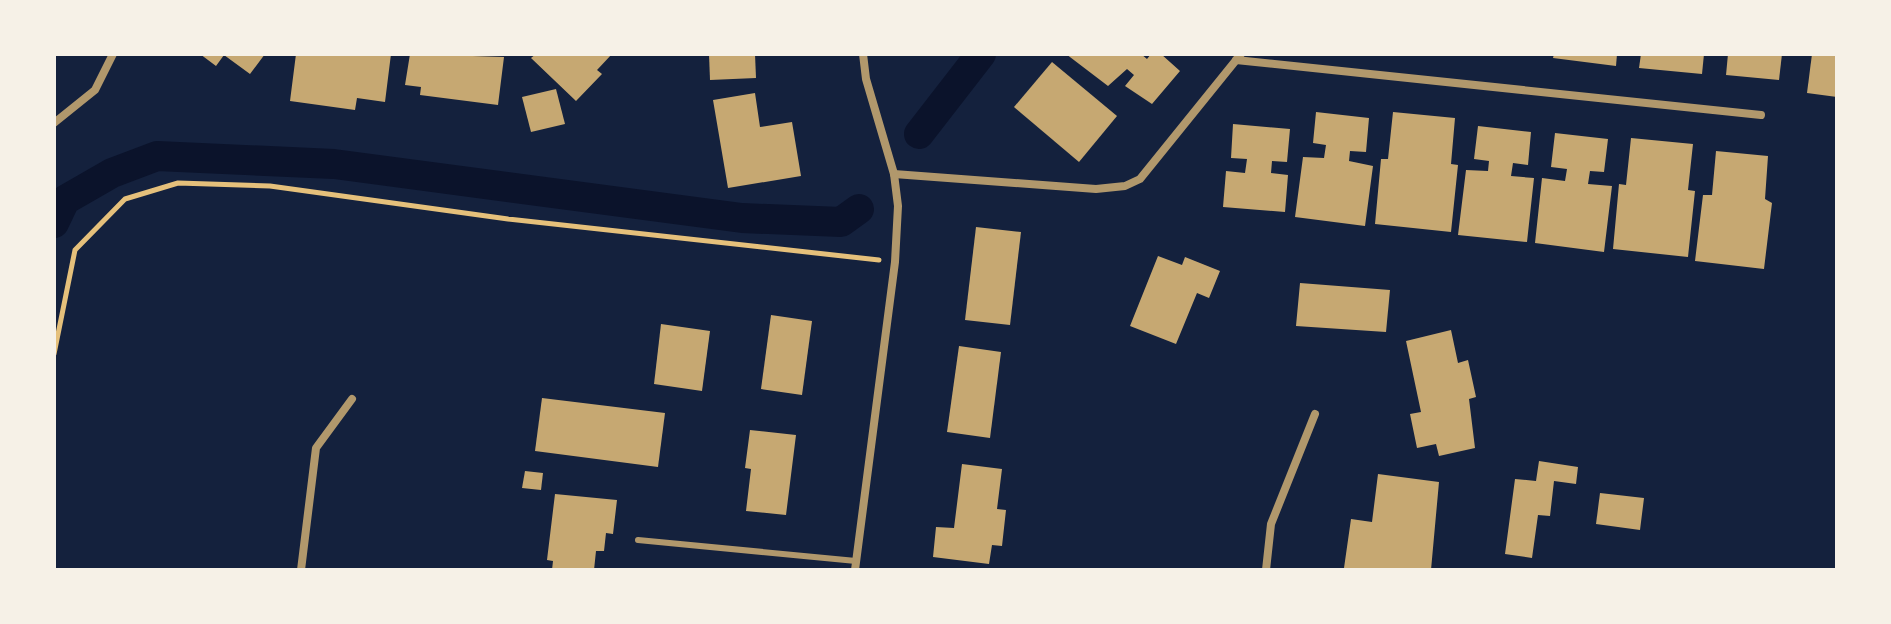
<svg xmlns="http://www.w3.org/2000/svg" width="1891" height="624" viewBox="0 0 1891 624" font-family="'Asap Condensed',sans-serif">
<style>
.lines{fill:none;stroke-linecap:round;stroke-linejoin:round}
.canal{stroke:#0b132b;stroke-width:30}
.building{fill:#c6a872}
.path{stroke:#e5c07b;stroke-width:5}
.service{stroke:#b1986c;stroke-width:6}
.minor{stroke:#b1986c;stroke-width:8}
</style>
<rect width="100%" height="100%" fill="#14213d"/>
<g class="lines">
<g class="canal">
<path d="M919 134 981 54"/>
<path d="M54 223 65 200 112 173 157 156 334 164 742 218 841 222 859 209"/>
</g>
</g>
<g class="building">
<path d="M200 54H265L250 74 224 55 216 66Z"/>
<path d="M296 54H391L385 102 357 98 355 110 290 101Z"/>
<path d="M410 54 504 57 498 105 420 95 421 87 405 85Z"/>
<path d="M536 54H612L597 70 602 74 576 101 531 58Z"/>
<path d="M709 54H755L756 78 710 80Z"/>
<path d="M1066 54H1141L1147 59 1151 54H1161L1180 71 1152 104 1125 86 1134 75 1127 69 1108 86Z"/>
<path d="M1554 54H1617L1616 66 1553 58Z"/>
<path d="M1641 54H1704L1702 74 1639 68Z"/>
<path d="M1728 54H1782L1779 80 1726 75Z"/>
<path d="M1812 54H1837V97L1807 93Z"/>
<path d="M1052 62 1117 116 1079 162 1014 107Z"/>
<path d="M556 89 565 124 531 132 522 97Z"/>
<path d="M755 93 760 127 792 122 801 176 728 188 713 100Z"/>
<path d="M1316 112 1369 118 1366 152 1350 151 1349 161 1373 166 1365 226 1295 217 1303 157 1324 158 1326 145 1313 143Z"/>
<path d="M1393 112 1455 118 1451 164 1458 165 1451 232 1375 224 1381 159H1388Z"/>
<path d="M1233 124 1290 129 1287 162 1272 161 1271 173 1288 175 1285 212 1223 207 1226 171 1245 173 1247 159 1231 158Z"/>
<path d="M1478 126 1531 132 1528 165 1513 163 1511 176 1534 178 1527 242 1458 235 1466 170 1488 171 1489 161 1474 159Z"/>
<path d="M1555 133 1608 139 1604 172 1590 171 1588 184 1612 186 1604 252 1535 243 1542 178 1565 181 1567 169 1551 167Z"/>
<path d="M1631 138 1693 144 1688 190 1695 191 1688 257 1613 249 1619 184 1626 185Z"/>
<path d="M1716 151 1768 156 1765 199 1772 203 1764 269 1695 261 1703 195H1712Z"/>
<path d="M976 227 1021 232 1010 325 965 320Z"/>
<path d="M1158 256 1182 265 1185 257 1220 271 1209 298 1197 293 1176 344 1130 326Z"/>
<path d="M1300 283 1390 290 1386 332 1296 326Z"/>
<path d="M771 315 812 321 802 395 761 389Z"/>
<path d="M661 324 710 331 702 391 654 384Z"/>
<path d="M1451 330 1458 363 1468 360 1476 397 1469 399 1475 448 1439 456 1436 444 1417 448 1410 414 1421 412 1406 341Z"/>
<path d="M959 346 1001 352 990 438 947 432Z"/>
<path d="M542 398 665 413 658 467 535 451Z"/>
<path d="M750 430 796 435 786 515 746 511 751 469 745 468Z"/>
<path d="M1539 461 1578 467 1576 484 1554 481 1550 516 1538 515 1532 558 1505 554 1515 479 1536 481Z"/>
<path d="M962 464 1002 469 997 509 1006 510 1002 546 992 545 989 564 933 557 936 527 954 528Z"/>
<path d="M525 471 543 473 541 490 522 488Z"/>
<path d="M1378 474 1439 482 1431 570 1344 568 1351 519 1372 522Z"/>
<path d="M1600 493 1644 498 1640 530 1596 524Z"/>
<path d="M555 494 617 500 613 534 606 533 604 551H596L594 570H552L553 561 547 560Z"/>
</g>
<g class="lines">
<path class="path" d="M54 354 75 250 125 199 178 183 270 186 508 219 879 260"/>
<path class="service" d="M638 540 856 561"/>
<g class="minor">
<path d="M1236 60 1761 115"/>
<path d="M54 123 95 90 113 54"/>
<path d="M894 174 1096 189 1125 186 1140 179 1241 54"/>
<path d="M301 570 316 448 352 399"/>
<path d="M855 570 895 262 898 206 894 174 866 79 863 54"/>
<path d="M1266 570 1271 524 1315 414"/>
</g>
</g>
<rect width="1891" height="624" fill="none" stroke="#f6f1e7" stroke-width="112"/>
</svg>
